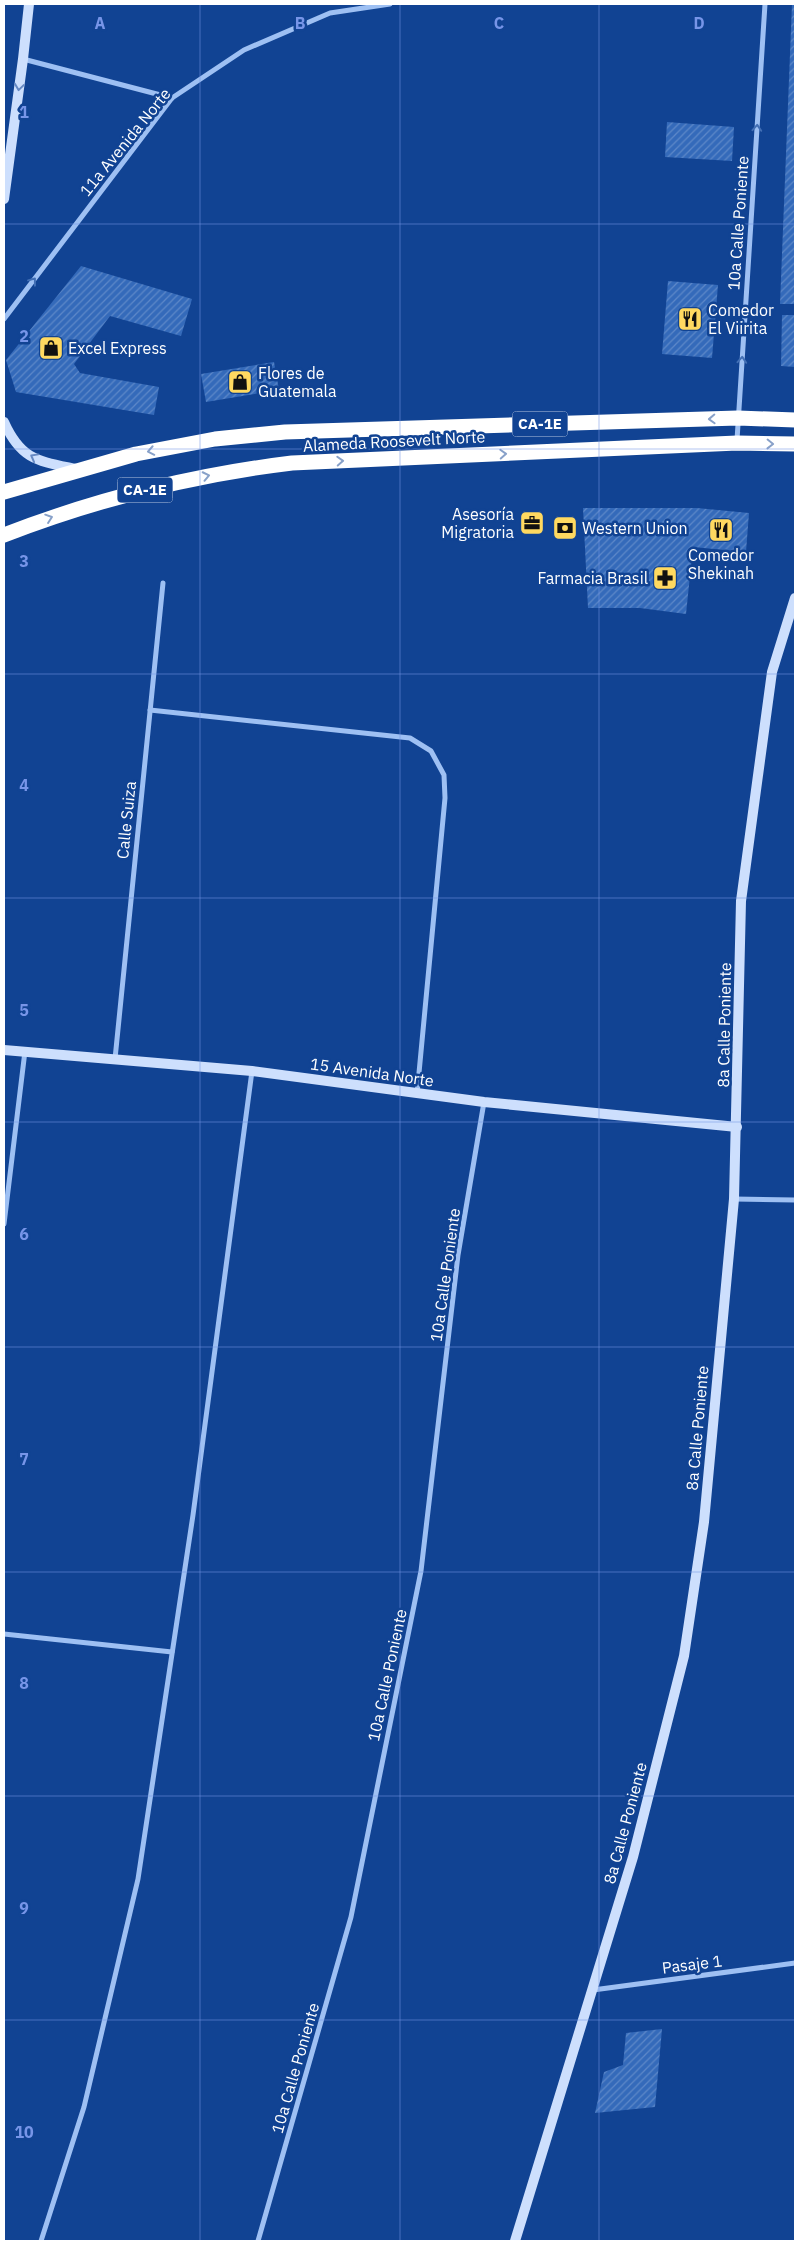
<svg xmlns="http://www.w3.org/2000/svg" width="799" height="2245" viewBox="0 0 799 2245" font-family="'IBM Plex Sans',sans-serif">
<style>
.building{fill:url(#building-hatch)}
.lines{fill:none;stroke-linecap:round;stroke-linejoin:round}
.street{stroke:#9ec0f3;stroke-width:5}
.secondary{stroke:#cddffd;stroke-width:10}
.highway{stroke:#fff;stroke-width:15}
.oneway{stroke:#6689c3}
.oneway2{stroke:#426fb5}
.oneway3{stroke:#88a1c9}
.grid{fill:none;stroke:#7795e8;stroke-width:1;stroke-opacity:0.55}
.labels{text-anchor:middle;stroke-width:5;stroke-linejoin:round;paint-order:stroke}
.shield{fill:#114393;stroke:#b8c7df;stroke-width:1}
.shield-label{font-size:15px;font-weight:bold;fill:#fff}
.street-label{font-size:16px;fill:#fff;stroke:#114393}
.poi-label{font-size:16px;fill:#fff;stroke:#114393;text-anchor:start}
.grid-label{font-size:16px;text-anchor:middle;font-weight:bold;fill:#7795e8;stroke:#114393;stroke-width:5;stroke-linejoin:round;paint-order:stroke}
</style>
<defs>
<pattern id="building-hatch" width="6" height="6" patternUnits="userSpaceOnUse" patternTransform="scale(1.25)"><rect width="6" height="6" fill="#346aba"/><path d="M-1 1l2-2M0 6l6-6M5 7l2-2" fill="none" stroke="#5d88c8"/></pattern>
</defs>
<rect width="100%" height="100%" fill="#114393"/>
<g class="building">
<path d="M792 4H795V304H780Z"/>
<path d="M667 122 734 127 732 161 665 157Z"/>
<path d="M81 266 192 299 181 336 110 316 74 364 80 373 159 387 154 415 16 392 6 360Z"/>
<path d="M668 281 718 285 712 358 662 354Z"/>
<path d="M782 315H795V367L781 366Z"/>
<path d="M274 362 279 390 206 402 201 374Z"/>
<path d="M583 508H697L749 513 746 552 693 547 686 614 640 608H588Z"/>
<path d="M662 2029 655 2107 595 2113 604 2072 623 2065 626 2033Z"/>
</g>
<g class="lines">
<g class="street">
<path d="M23 59 172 98"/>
<path d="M4 319 172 98 244 50 330 13 390 4"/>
<path d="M737 440 765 4"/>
<path d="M150 710 410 738 431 751 444 775 445 798 417 1094"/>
<path d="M115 1059 163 583"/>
<path d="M734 1199 795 1200"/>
<path d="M4 1224 25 1051"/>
<path d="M4 1634 172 1652"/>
<path d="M593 1990 795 1963"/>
<path d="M41 2241 84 2107 138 1879 193 1515 252 1071"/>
<path d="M258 2241 351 1917 421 1571 458 1255 484 1102"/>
</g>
<g class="secondary">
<path d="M4 199 23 59 29 4"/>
<path d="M4 422C21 460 38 461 76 469"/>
<path d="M4 1050 252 1071 484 1102 737 1127"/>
<path d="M515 2241 633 1857 684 1656 704 1522 734 1199 741 901 772 672 795 598"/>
</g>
<g class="highway">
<path d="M4 492 136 454 215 439 285 432 738 418 795 420"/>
<path d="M4 535C97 499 193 475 292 463L737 443 795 444"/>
</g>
</g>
<defs><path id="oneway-chevron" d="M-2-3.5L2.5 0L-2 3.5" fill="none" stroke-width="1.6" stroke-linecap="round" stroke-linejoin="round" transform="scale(1.25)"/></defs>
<g class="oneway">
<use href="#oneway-chevron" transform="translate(19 87) rotate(98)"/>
<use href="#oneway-chevron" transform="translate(34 457) rotate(-151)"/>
</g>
<g class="oneway2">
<use href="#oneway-chevron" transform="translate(757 128) rotate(-86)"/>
<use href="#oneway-chevron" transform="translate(33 281) rotate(-53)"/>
<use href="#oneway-chevron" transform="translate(742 360) rotate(-86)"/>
</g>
<g class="oneway3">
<use href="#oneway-chevron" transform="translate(712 419) rotate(178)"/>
<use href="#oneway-chevron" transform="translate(770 444) rotate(1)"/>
<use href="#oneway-chevron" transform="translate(151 451) rotate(169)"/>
<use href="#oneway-chevron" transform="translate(503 454) rotate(-3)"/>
<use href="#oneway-chevron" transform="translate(340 461) rotate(-3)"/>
<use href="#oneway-chevron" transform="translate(206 476) rotate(-12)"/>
<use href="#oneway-chevron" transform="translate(49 518) rotate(-19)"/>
</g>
<path class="grid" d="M200 4V2241M400 4V2241M599 4V2241M4 224H795M4 449H795M4 674H795M4 898H795M4 1122H795M4 1347H795M4 1572H795M4 1796H795M4 2020H795"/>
<defs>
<symbol id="restaurant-square" viewBox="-11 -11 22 22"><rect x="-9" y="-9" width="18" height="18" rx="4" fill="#ffd960" stroke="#114393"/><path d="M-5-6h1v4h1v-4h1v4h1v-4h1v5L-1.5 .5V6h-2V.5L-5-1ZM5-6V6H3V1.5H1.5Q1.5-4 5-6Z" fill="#111"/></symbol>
<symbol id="shop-square" viewBox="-11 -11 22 22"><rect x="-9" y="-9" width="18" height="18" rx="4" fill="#ffd960" stroke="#114393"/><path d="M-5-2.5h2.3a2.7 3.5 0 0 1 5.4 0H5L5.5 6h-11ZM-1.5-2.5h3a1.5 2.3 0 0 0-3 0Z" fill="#111"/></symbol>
<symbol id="office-square" viewBox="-11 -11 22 22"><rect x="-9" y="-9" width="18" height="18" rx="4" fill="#ffd960" stroke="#114393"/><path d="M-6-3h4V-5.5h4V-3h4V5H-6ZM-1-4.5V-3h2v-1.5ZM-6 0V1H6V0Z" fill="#111"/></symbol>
<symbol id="bank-square" viewBox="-11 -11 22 22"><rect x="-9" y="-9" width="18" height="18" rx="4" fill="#ffd960" stroke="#114393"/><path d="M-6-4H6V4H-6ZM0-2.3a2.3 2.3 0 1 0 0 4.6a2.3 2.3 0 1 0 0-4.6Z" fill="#111"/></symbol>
<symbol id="pharmacy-square" viewBox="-11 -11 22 22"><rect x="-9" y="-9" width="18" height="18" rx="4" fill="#ffd960" stroke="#114393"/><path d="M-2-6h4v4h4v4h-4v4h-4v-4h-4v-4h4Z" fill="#111"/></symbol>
</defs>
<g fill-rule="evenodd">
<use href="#restaurant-square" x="676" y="305" width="28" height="28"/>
<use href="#shop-square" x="37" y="334" width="28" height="28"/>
<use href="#shop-square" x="226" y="368" width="28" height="28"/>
<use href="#office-square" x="518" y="509" width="28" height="28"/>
<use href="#bank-square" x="551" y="514" width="28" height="28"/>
<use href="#restaurant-square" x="707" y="516" width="28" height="28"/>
<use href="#pharmacy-square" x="651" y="564" width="28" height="28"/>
</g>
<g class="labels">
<g class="shield">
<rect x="512.5" y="411.5" width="55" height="25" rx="4"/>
<rect x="117.5" y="477.5" width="55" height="25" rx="4"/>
</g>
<g class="shield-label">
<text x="540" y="429">CA-1E</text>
<text x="145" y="495">CA-1E</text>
</g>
<g class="street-label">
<text transform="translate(125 142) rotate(-51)" y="6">11a Avenida Norte</text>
<text transform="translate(738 223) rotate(-86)" y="6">10a Calle Poniente</text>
<text transform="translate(394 441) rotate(-3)" y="6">Alameda Roosevelt Norte</text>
<text transform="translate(126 820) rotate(-84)" y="6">Calle Suiza</text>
<text transform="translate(724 1025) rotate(-89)" y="6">8a Calle Poniente</text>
<text transform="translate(372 1072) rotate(8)" y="6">15 Avenida Norte</text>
<text transform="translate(445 1275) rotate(-82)" y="6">10a Calle Poniente</text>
<text transform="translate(697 1428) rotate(-85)" y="6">8a Calle Poniente</text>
<text transform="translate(387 1675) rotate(-78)" y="6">10a Calle Poniente</text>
<text transform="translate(625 1823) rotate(-75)" y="6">8a Calle Poniente</text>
<text transform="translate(692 1964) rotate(-7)" y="6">Pasaje 1</text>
<text transform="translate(295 2068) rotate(-74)" y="6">10a Calle Poniente</text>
</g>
<g class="poi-label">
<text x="708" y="316">Comedor<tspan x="708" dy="18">El Viirita</tspan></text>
<text x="68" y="354">Excel Express</text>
<text x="258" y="379">Flores de<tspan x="258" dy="18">Guatemala</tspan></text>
<text x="514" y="520" text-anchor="end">Asesoría<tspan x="514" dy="18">Migratoria</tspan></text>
<text x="582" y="534">Western Union</text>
<text x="721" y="561" text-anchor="middle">Comedor<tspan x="721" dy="18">Shekinah</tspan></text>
<text x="648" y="584" text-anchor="end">Farmacia Brasil</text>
</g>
</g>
<g class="grid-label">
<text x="100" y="29">A</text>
<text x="300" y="29">B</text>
<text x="499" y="29">C</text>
<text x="699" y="29">D</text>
<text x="24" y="118">1</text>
<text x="24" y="342">2</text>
<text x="24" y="567">3</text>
<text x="24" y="791">4</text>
<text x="24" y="1016">5</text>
<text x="24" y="1240">6</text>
<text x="24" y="1465">7</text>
<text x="24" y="1689">8</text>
<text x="24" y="1914">9</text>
<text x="24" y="2138">10</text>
</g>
<rect width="799" height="2245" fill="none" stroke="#ffffff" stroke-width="10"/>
</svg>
